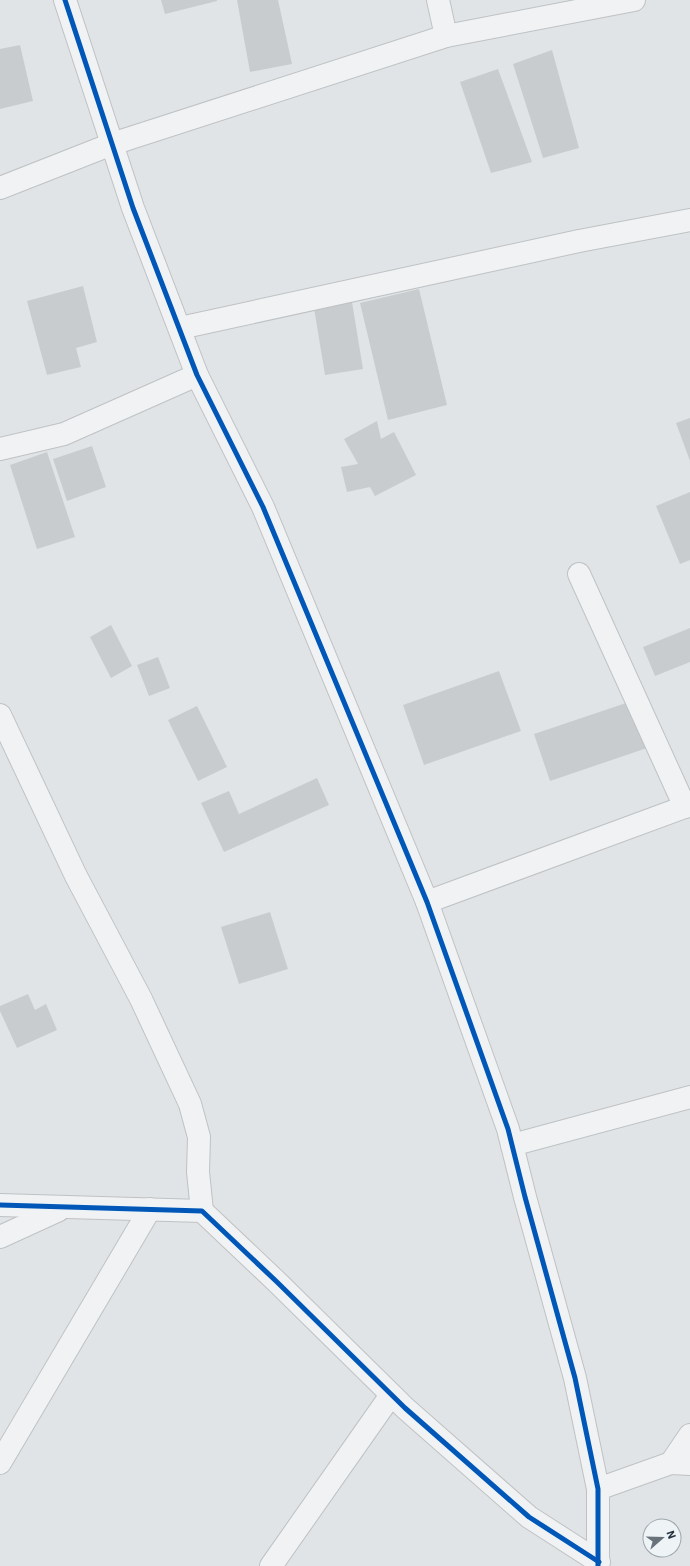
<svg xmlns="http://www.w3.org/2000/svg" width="690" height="1566" viewBox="0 0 690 1566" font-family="'IBM Plex Sans',sans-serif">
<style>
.building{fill:#c9ccce}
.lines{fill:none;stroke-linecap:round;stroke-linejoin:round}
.minor-casing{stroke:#bfc2c4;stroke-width:24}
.minor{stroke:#f0f2f3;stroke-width:22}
.cycleway-casing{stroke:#eef3f6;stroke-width:8}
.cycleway{stroke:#0057b8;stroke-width:5}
</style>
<rect width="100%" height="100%" fill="#e1e4e6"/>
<g class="building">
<path d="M161 0H217V1L165 14Z"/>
<path d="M237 0H278L292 64 250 72Z"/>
<path d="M20 45 33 101 0 109V49Z"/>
<path d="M552 50 579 148 543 158 513 64Z"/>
<path d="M498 69 532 162 491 173 460 82Z"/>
<path d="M83 286 97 342 76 348 81 367 47 375 27 301Z"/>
<path d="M419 289 447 405 388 420 360 303Z"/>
<path d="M352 302 363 369 325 375 314 308Z"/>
<path d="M690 418V461L676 423Z"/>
<path d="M377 421 381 439 394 432 416 475 375 496 370 487 347 492 341 467 358 464 344 439Z"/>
<path d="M92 446 106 487 67 501 53 459Z"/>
<path d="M47 452 75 537 37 549 10 465Z"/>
<path d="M690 492V560L680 564 656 506Z"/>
<path d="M111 625 132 666 111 678 90 637Z"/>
<path d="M690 628V662L655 676 643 647Z"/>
<path d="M158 657 170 688 149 696 137 665Z"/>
<path d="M499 671 521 731 424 765 403 705Z"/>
<path d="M635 700 650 747 550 781 534 734Z"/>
<path d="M197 706 227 767 198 781 168 720Z"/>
<path d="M317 778 329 805 224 852 201 803 229 791 239 814Z"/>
<path d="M270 912 288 969 239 984 221 927Z"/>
<path d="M28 994 35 1010 46 1004 57 1030 17 1048 0 1011V1006Z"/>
</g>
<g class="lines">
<defs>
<g id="minor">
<path d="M65 0 133 208 197 375 263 507 427 902 508 1129 525 1197 575 1378 598 1489V1566"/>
<path d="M438 0 446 36"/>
<path d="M0 188 112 144 446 36 634 0"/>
<path d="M180 328 579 241 690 220"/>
<path d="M0 449 64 434 197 375"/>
<path d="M579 574 685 807"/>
<path d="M0 715 76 876 141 999 190 1104 199 1137 198 1172 202 1211"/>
<path d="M427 902 690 805"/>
<path d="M512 1145 690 1097"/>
<path d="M0 1205 202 1211 277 1282 405 1408 529 1517 599 1562"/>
<path d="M0 1237 59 1210"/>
<path d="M0 1463 150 1209"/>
<path d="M671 1463 690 1435"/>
<path d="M598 1489 671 1463 690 1464"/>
<path d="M271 1566 391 1395"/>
</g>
</defs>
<use href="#minor" class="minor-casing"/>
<use href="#minor" class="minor"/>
<defs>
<g id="cycleway">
<path d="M65 0 133 208 197 375 263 507 427 902 508 1129 525 1197 575 1378 598 1489V1566"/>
<path d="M0 1205 202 1211 277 1282 405 1408 529 1517 599 1562"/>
</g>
</defs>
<use href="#cycleway" class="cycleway-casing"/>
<use href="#cycleway" class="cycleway"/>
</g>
<g transform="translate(662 1538) rotate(70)"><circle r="19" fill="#eef3f6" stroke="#9ea7ae"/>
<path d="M0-3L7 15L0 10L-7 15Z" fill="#67727b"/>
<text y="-6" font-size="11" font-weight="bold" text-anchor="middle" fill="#263441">N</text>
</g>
</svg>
